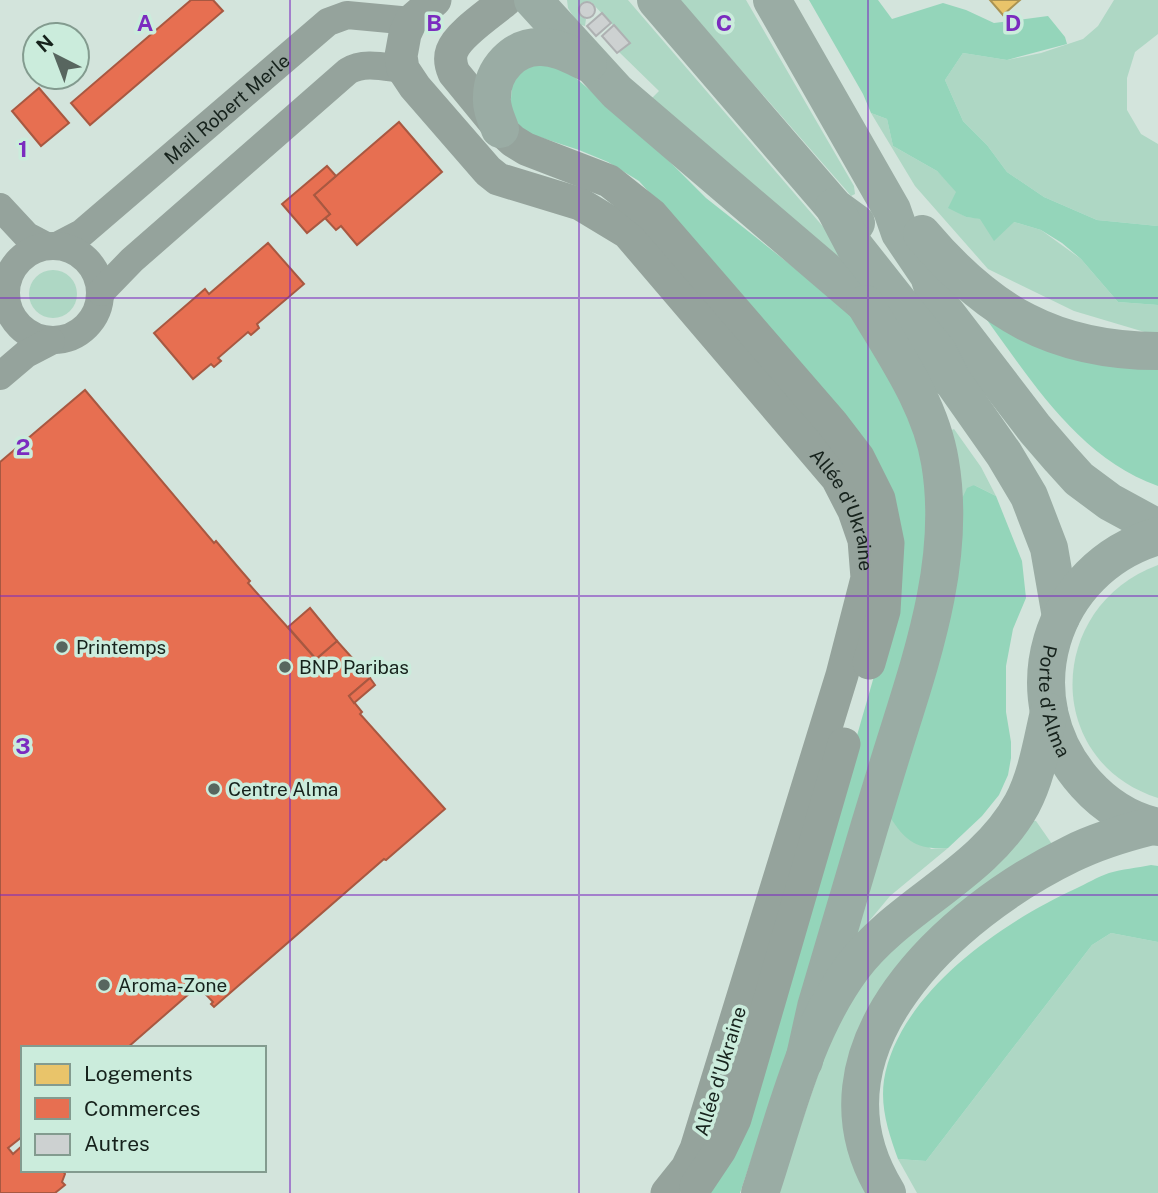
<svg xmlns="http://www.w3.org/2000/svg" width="1158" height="1193" viewBox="0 0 1158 1193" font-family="'Public Sans',sans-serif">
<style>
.green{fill:#aed7c4}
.forest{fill:#94d5ba}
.homes{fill:#e9c46a;stroke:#aa9353;stroke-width:2}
.shops{fill:#e76f51;stroke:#a85841;stroke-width:2}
.building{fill:#cdd1d1;stroke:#aeb1b2;stroke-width:2}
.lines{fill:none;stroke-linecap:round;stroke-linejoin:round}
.minor{stroke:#95a39c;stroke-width:28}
.tertiary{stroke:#95a39c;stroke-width:33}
.trunk{stroke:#9aaca4;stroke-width:38}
.grid{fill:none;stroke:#7b2cbf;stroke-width:2;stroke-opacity:0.55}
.poi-dot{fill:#58665f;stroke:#cbecdc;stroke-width:2.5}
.labels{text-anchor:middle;stroke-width:7;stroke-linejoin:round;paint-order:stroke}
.street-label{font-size:19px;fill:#16221c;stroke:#cbecdc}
.poi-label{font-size:19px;fill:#16221c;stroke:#cbecdc;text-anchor:start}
.grid-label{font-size:23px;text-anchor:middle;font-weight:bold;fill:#7b2cbf;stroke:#cbecdc;stroke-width:7;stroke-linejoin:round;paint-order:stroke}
</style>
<rect width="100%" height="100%" fill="#d3e4dc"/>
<g class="green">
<path d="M567 0H628L844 251 842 260 650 100 659 91 619 52 629 42 591 2H585L579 7 581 15 586 19 585 26 578 24 568 8Z"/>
<path d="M680 0H746L854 186 855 194 851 196 846 190Z"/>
<path d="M1114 0H1158V34L1135 52 1127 78V110L1141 134 1158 144V226L1097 220 1044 197 1007 172 987 145 963 121 945 80 963 53 1007 60 1041 53 1083 39 1098 26Z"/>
<path d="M871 113 887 119 893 146 937 171 957 192 949 207 966 217 1014 222 1041 230 1081 259 1118 302 1158 305V336L1074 311 988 269 915 186Z"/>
<circle cx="53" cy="294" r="24"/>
<path d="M954 429 981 467 996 496 974 485 961 501 949 431Z"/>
<path d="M1158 565V798C1042 761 1046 606 1158 565Z"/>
<path d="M886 802 931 849 948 848 890 896 850 944Z"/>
<path d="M1026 820 1036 821 1052 844 880 1000 871 1193H778L829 1042 852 994 881 954Z"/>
<path d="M1111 933 1158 942V1193H917L898 1159 926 1161 1092 945Z"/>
</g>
<g class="forest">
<path d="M809 0H878L892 19 943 3 966 10 994 23 1048 16 1065 37 1067 44 1007 60 963 53 945 80 963 121 987 145 1007 172 1044 197 1097 220 1158 226V305L1118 302 1081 259 1062 243 1041 230 1014 222 994 241 980 219 966 217 948 208 956 192 937 171 893 146 887 119 871 113 863 94Z"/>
<path d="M536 62 563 67 649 141 706 198 859 319 924 444 935 547 815 970 740 1193H708L740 1143 891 617 898 542 673 219 639 181 608 162 579 150 524 132 510 112 512 85 521 71Z"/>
<path d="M979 309 1158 363V486C1076 457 1028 375 979 309Z"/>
<path d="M974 485 996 496 1022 561 1026 598 1013 629 1006 666V712L1011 742V758L1008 775 999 795 982 816 948 848C917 850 906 842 890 817L961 501 967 488Z"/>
<path d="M1151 865 1158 866V942L1111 933 1092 945 926 1161 898 1159C889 1134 880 1108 884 1080 898 994 1001 923 1075 889 1086 884 1097 877 1109 873 1122 869 1137 868 1151 865Z"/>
</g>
<path class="homes" d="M990 0H1020L1003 15Z"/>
<g class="shops">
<path d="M191 0H213L223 11 90 125 71 103Z"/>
<path d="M39 88 69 123 41 146 12 111Z"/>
<path d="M399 122 442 172 357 245 341 226 336 230 325 218 330 214 314 195Z"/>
<path d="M327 166 336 176 314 195 330 214 307 233 282 204Z"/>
<path d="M268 243 304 284 257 324 259 328 251 335 248 332 218 358 221 361 214 367 211 364 193 379 154 333 205 289 209 294Z"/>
<path d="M85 390 214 543 216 541 237 566 250 581 248 583 316 659 337 641 370 678 349 696 362 712 360 714 445 809 386 860 384 859 214 1007 211 1004 213 1002 198 986 127 1048H23V1136L8 1148 13 1154 23 1145V1170H62L65 1174 62 1182 65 1185 55 1193H0V462Z"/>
<path d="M310 608 337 641 316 659 288 627Z"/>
<path d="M370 678 375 685 354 703 349 696Z"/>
</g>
<g class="building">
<circle cx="587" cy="10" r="8"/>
<path d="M602 13 611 23 596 36 587 26Z"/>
<path d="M614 25 630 43 617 53 602 36Z"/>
</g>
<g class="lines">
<g class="minor">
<path d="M0 207 27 236 46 246"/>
<path id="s1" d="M57 246 82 233 328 22 347 15 411 21"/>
<circle cx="53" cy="293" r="47"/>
<path d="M101 292 132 260 348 71C364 61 385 67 403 69"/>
<path d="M0 376 26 354 51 341"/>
</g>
<g class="tertiary">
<path id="s2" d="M435 0 411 21 405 34 401 56 403 69 415 87 488 171 498 179 580 204 628 233 837 478 854 511 864 540 867 578 842 675 696 1149 687 1168 667 1193"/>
<path d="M506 0C492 12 458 34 452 51 449 59 451 66 454 73L500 129 513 141 526 149 609 181 652 215 832 423 858 457 879 499 888 543 884 611 869 663"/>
<path d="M696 1186 720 1150 735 1119 844 744"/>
</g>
<g class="trunk">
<path d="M533 0 617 92 865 304 927 362 952 380"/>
<path d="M656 0 834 207 856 223"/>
<path d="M772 0 892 210 900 233 929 276 937 301 1035 429 1060 458 1079 479 1110 502 1158 528"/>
<path d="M500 129C496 118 491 108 492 97 492 70 514 46 541 47 558 47 573 56 588 63"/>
<path d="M834 207 855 247 938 352 952 380 1004 454 1029 496 1049 548 1061 617"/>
<path d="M922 234C988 312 1054 351 1158 351"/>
<path id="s3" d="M1158 536C1049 568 1009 699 1086 784 1105 805 1130 821 1158 827"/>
<path d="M804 1061 816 1007C839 928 862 850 886 772 916 673 958 567 940 462 931 405 894 353 865 304"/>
<path d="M760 1193C785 1118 804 1033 852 968 900 904 983 875 1022 804 1037 776 1042 742 1049 712"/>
<path d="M887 1193C797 1049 953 911 1071 854 1097 841 1124 833 1152 826"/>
</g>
</g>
<path class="grid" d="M290 0V1193M579 0V1193M868 0V1193M0 298H1158M0 596H1158M0 895H1158"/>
<g class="poi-dot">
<circle cx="62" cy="647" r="7"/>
<circle cx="285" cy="667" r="7"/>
<circle cx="214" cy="789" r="7"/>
<circle cx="104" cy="985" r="7"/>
</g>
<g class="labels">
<g class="street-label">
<text dy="7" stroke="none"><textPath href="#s1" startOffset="219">Mail Robert Merle</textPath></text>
<text dy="7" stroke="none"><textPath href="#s2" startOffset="723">Allée d'Ukraine</textPath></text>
<text dy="7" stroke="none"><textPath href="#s3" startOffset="217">Porte d'Alma</textPath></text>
<text transform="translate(720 1071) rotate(-73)" y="7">Allée d'Ukraine</text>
</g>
<g class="poi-label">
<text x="76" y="654">Printemps</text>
<text x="299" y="674">BNP Paribas</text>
<text x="228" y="796">Centre Alma</text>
<text x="118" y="992">Aroma-Zone</text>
</g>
</g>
<g class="grid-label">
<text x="145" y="31">A</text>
<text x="434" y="31">B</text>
<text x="724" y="31">C</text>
<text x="1013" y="31">D</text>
<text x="23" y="157">1</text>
<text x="23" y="455">2</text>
<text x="23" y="754">3</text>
</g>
<rect x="21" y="1046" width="245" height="126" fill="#cbecdc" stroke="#839b8f" stroke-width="2"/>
<rect x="35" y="1064" width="35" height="21" fill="#e9c46a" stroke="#839b8f" stroke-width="2"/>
<text x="84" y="1081" font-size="21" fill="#16221c">Logements</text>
<rect x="35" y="1098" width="35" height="21" fill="#e76f51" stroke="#839b8f" stroke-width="2"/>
<text x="84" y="1116" font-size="21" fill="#16221c">Commerces</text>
<rect x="35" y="1134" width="35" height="21" fill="#cdd1d1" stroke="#839b8f" stroke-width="2"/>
<text x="84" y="1151" font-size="21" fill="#16221c">Autres</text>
<g transform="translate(56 56) rotate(318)"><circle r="33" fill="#cbecdc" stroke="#839b8f" stroke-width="2"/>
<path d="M0-5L12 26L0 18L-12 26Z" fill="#58665f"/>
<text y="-10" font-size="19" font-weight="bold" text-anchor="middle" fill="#16221c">N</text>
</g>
</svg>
